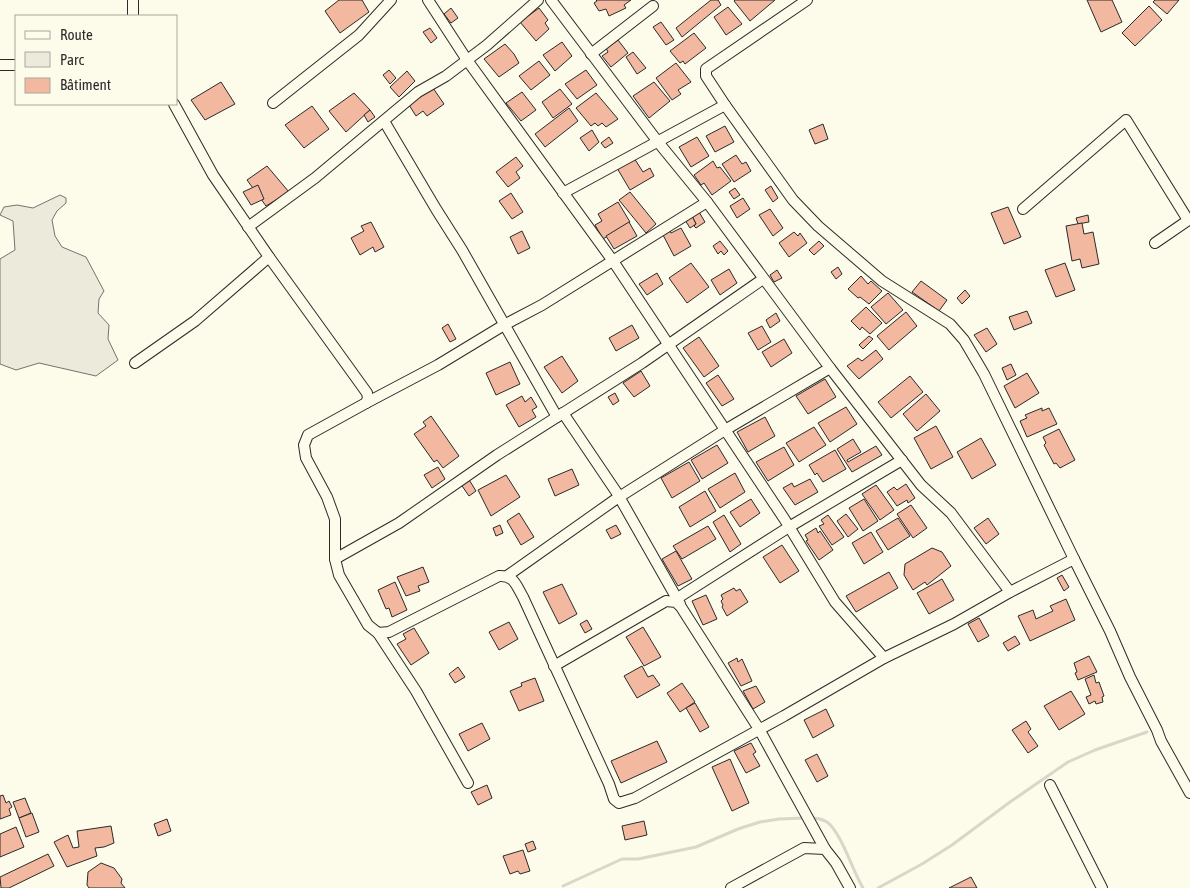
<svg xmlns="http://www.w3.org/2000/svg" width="1190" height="888" viewBox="0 0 1190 888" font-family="'Asap Condensed',sans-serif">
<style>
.green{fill:#ecebdb;stroke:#74746e}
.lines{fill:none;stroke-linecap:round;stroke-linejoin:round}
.stream{stroke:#d8d7c9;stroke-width:3}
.building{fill:#f2b8a0;stroke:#2b2b2b}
.street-casing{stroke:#2b2b2b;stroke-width:12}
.street{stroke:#fdfbea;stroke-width:10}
</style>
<rect width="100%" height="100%" fill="#fdfbea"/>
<path class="green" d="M60 195 66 198V203L57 211 52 220 55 236 62 247 86 257 104 291 99 299 98 313 109 325 108 339 118 360 96 376 39 363 16 370 0 364V259L15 250 13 221 0 215 4 207 17 205 33 208Z"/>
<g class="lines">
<g class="stream">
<path d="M811 818C817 818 822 819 827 822 841 832 853 872 863 888"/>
<path d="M563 886 622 859H638L696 847 738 829 760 822 779 819 805 818"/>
<path d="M878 888 922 864 952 845 1010 802 1068 762 1095 750 1147 732"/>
</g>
</g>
<g class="building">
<path d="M339 0H362L369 12 340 33 325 11Z"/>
<path d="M596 0H631L624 5 626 8 609 16 606 9 599 11 594 3 597 1Z"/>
<path d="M711 0H718L721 5 682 37 676 28Z"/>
<path d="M735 0H775L750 21 734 1Z"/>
<path d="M1087 0H1112L1122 22 1101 32Z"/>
<path d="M1155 0H1179L1167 14 1153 2Z"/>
<path d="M1149 6 1162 20 1135 46 1122 33Z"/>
<path d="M728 7 742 24 726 35 714 17Z"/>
<path d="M451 8 458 18 451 23 444 14Z"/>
<path d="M539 8 548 20 545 23 549 29 536 41 520 22Z"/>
<path d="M661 22 674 40 666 45 653 27Z"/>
<path d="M430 28 437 38 431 43 423 32Z"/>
<path d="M694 33 706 48 685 64 683 61 680 63 670 51Z"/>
<path d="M618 40 628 53 611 67 602 56 608 52 606 48Z"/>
<path d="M562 42 572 56 555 71 543 55Z"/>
<path d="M505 44 514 54 519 63 499 77 484 59Z"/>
<path d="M633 52 646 68 637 74 626 57Z"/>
<path d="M539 61 550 75 531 90 519 76Z"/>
<path d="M676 63 691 82 678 90 681 94 672 100 656 78Z"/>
<path d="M389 70 396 78 390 84 383 75Z"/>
<path d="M586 70 597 85 577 99 565 84Z"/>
<path d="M407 71 415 81 399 97 390 87Z"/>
<path d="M221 82 235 104 205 120 191 100Z"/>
<path d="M654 82 670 101 649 118 633 96Z"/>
<path d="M433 88 444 104 427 116 423 111 416 116 409 105Z"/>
<path d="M560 89 572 104 553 118 542 102Z"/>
<path d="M522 92 536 110 521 121 506 103Z"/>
<path d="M354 93 370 110 346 132 329 111Z"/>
<path d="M596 93 618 119 606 127 602 123 598 126 595 123 591 126 576 108Z"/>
<path d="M312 106 329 129 304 148 285 125Z"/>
<path d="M569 108 578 121 545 147 535 134Z"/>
<path d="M370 110 375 117 368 122 364 115Z"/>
<path d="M823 124 828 139 815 144 809 130Z"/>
<path d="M725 126 734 142 715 152 706 136Z"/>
<path d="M592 130 599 142 589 151 580 138Z"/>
<path d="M609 137 613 143 605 148 601 143Z"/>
<path d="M697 137 709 156 691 167 679 147Z"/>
<path d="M736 155 742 164 746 162 751 171 734 182 722 164Z"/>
<path d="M516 157 523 166 516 172 520 178 508 187 496 172Z"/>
<path d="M634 158 643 172 650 168 654 176 630 190 617 168Z"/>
<path d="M713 161 717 168 720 167 731 181 712 195 704 183 701 185 694 175Z"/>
<path d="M267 166 289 192 266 206 247 180Z"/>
<path d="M258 185 264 199 251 205 243 192Z"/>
<path d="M771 186 778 198 773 202 765 190Z"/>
<path d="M735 188 740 195 734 199 729 192Z"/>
<path d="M630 192 656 224 646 233 619 200Z"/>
<path d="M511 193 523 212 512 219 499 201Z"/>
<path d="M743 198 750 209 737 218 730 206Z"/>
<path d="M618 202 630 222 603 239 595 225 602 221 598 214Z"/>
<path d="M1008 207 1021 237 1004 244 991 213Z"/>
<path d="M770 209 783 228 773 236 759 215Z"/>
<path d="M699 212 705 222 696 228 694 226 696 224 692 216Z"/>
<path d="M1088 215 1089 222 1078 224 1076 218Z"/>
<path d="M692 216 696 224 690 228 685 220Z"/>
<path d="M371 222 384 247 375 252 373 247 360 255 351 238 364 231 361 226Z"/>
<path d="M629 222 637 236 614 249 606 236Z"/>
<path d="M1082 223 1084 234 1093 232 1099 264 1082 268 1080 259 1072 261 1066 226Z"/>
<path d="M681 228 691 246 674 256 663 235 670 231 671 233Z"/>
<path d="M522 231 530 248 518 254 510 237Z"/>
<path d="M794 232 798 236 800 233 807 243 789 257 779 243Z"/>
<path d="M720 241 728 251 724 255 721 251 718 254 713 246Z"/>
<path d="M819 241 824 246 814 255 809 250Z"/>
<path d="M691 263 709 287 687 303 669 278Z"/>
<path d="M1065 263 1075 290 1056 297 1045 270Z"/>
<path d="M838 267 842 274 836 279 831 272Z"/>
<path d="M729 269 737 283 720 295 711 280Z"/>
<path d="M777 270 782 278 774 282 770 275Z"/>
<path d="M657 273 663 284 647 295 639 284Z"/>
<path d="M861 276 868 284 871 281 882 291 869 304 860 297 858 298 848 289Z"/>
<path d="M921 281 947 300 939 311 912 292Z"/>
<path d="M965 290 970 296 962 304 957 298Z"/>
<path d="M888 293 903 310 886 324 871 307Z"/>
<path d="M866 307 882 323 870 334 862 327 860 330 851 321Z"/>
<path d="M1027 311 1032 323 1014 330 1009 317Z"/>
<path d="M906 312 917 326 889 350 877 336Z"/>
<path d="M776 313 780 321 770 328 766 320Z"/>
<path d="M448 324 456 339 450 342 442 328Z"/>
<path d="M632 325 639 338 616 351 609 338Z"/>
<path d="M762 326 771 342 758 350 748 333Z"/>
<path d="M987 328 997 344 986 352 974 335Z"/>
<path d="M869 336 873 339 863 349 859 345Z"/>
<path d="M699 337 719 366 704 377 683 348Z"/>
<path d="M784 339 792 353 771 367 762 352Z"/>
<path d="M876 350 883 359 859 379 847 366 858 358 862 361Z"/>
<path d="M562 356 578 381 562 393 544 367Z"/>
<path d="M510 362 520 384 496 395 486 373Z"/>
<path d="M1011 364 1016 375 1007 380 1002 368Z"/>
<path d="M641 371 650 386 634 397 623 383Z"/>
<path d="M1027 373 1039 393 1015 408 1004 386Z"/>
<path d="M718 375 734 399 722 406 706 383Z"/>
<path d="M910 376 923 392 891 418 878 402Z"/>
<path d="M825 379 836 397 808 414 796 396Z"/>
<path d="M615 393 619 401 613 405 608 397Z"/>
<path d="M926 394 940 411 917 431 903 414Z"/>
<path d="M522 396 525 402 531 397 537 407 532 410 536 417 519 427 506 405Z"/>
<path d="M846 407 857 424 830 442 818 423Z"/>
<path d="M1042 408V411L1049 408 1057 424 1027 437 1020 421 1027 418 1025 415Z"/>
<path d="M431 416 459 456 443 468 437 460 434 462 414 434 426 426 423 422Z"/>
<path d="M765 417 775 436 748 452 737 432Z"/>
<path d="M936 426 953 457 931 469 914 438Z"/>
<path d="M814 427 826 445 799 462 786 443Z"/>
<path d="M1059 429 1075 460 1060 468 1056 463 1054 464 1044 445 1046 443 1043 437Z"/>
<path d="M981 438 996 465 972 479 957 452Z"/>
<path d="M853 439 861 452 847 460 848 462 876 446 882 455 852 472 837 449Z"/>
<path d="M717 445 728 463 702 479 691 460Z"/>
<path d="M784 447 794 465 768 481 756 462Z"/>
<path d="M835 450 846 469 823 482 817 473 815 475 809 465Z"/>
<path d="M689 462 700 481 672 498 661 478Z"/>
<path d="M438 467 445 479 432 488 424 475Z"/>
<path d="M572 469 579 485 555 496 548 479Z"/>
<path d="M735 473 745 492 720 508 708 489Z"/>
<path d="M506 475 520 497 491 516 478 490Z"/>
<path d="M468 478 476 491 469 496 460 483Z"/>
<path d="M810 479 818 492 795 505 783 488 792 483 794 487Z"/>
<path d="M906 484 915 498 908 503 907 500 897 506 887 492 894 487 897 490Z"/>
<path d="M876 485 894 510 880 520 862 494Z"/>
<path d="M705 491 716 511 690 527 679 507Z"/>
<path d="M751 499 760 513 740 527 730 512Z"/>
<path d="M864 499 878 521 863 531 849 508Z"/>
<path d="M911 505 927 528 913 538 897 514Z"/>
<path d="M519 513 534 537 521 545 507 521Z"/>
<path d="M846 514 858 529 848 537 837 521Z"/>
<path d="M724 515 741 544 730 552 713 522Z"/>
<path d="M828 515 844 537 832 545 819 526 824 524 821 520Z"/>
<path d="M898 518 910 536 888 550 876 531Z"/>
<path d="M988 518 999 534 986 544 974 528Z"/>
<path d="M500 525 503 533 496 536 493 528Z"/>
<path d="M616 525 621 534 611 539 606 530Z"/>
<path d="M708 526 716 539 682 559 673 546Z"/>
<path d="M816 528 818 533 820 531 833 550 819 560 806 541 808 540 805 535Z"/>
<path d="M871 532 883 552 864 564 852 543Z"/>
<path d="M782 545 799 571 780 583 763 557Z"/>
<path d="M932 548 942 552 951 566 927 585 925 582 913 590 904 575 905 564Z"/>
<path d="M676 551 692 579 678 586 662 559Z"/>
<path d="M423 567 429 582 418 586 420 591 406 596 397 577Z"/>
<path d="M889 572 898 588 856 612 846 596Z"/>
<path d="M1062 575 1069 587 1064 591 1057 578Z"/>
<path d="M942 579 954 600 929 614 917 593Z"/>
<path d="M395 582 407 610 392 617 389 608 386 609 378 590Z"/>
<path d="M562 584 577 614 559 624 543 592Z"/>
<path d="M734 588 736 591 740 589 748 602 727 616 722 607 723 605 721 601 723 599 721 595Z"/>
<path d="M706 595 717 619 703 625 692 601Z"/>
<path d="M1066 599 1075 620 1030 641 1018 616 1033 610 1036 619 1053 611 1050 606Z"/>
<path d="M979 618 989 636 978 642 968 624Z"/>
<path d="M587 620 592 629 585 633 580 624Z"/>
<path d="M509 622 518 639 499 650 489 632Z"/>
<path d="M643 627 661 657 644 666 626 637Z"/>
<path d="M414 628 429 653 411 665 397 644 406 639 403 634Z"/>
<path d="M1015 636 1020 644 1008 651 1003 643Z"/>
<path d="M1089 656 1097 672 1078 680 1075 673 1077 672 1074 663Z"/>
<path d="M737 658 738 662 742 659 752 681 741 686 728 663Z"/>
<path d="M642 666 648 677 653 675 660 685 637 698 624 676Z"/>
<path d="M458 667 465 677 455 683 449 674Z"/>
<path d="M1094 675 1096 683 1099 682 1104 696 1102 697 1103 702 1096 704 1095 701 1089 704 1086 697 1091 695 1085 679Z"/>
<path d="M535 678 544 701 519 711 510 691 522 686 521 683Z"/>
<path d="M682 683 695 702 680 712 667 693Z"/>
<path d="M756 686 765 702 753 709 743 691Z"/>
<path d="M1071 691 1085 714 1059 730 1044 706Z"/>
<path d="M695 703 709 727 700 732 686 708Z"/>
<path d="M826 709 834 726 813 738 804 720Z"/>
<path d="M1026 721 1031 729 1028 732 1038 746 1028 753 1012 730Z"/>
<path d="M482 723 490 739 468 751 459 734Z"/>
<path d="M657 741 667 762 621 783 611 761Z"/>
<path d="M751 743 756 752 753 754 760 766 746 773 734 751Z"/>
<path d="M817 754 828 776 817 782 805 760Z"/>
<path d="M730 759 749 803 732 811 712 767Z"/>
<path d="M487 785 492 798 478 805 471 792Z"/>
<path d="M3 795 6 803 9 801 12 807 9 809 11 815 0 819V796Z"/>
<path d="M25 798 31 813 19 818 13 802Z"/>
<path d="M32 813 39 832 26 837 19 818Z"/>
<path d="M167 819 171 831 158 836 154 824Z"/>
<path d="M644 821 647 835 625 840 622 826Z"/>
<path d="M111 826 114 843 104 847 95 848 97 856 67 867 54 842 68 835 73 848 79 847 77 831Z"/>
<path d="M16 827 24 847 0 857V834Z"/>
<path d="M533 841 536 849 528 852 525 844Z"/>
<path d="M523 850 530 871 520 874 518 871 510 874 503 856Z"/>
<path d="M48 854 54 866 9 888H1L0 877Z"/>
<path d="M101 863 114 868 122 879 121 883 125 888H89L87 885 88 872Z"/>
<path d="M971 877 977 888H949Z"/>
</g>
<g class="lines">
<defs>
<g id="street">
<path d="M428 0 467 60 613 261 785 520 835 602 884 658"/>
<path d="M551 0 658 142 707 202 830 368 921 485 951 513 1010 592 1074 559 1110 631 1130 677 1157 730 1161 741 1190 793"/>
<path d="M807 0 706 69V76L725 105 793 200 818 226 882 281 950 324 964 340 984 374 1074 559"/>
<path d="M133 16V0"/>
<path d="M591 54 653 6"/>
<path d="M0 65H16"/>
<path d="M273 103 359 35 391 0"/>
<path d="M174 104 213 175 269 257 367 393 368 398 366 403 308 435 304 445 306 458 327 497 335 519V559L339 575 368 625 378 633 389 632 499 576C514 575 516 585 523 597L609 784 614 799 619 803 635 798 784 716 884 658 954 624 1010 592"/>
<path d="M384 121 436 209 462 250 557 417"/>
<path d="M563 193 725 105"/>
<path d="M1023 209 1126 120 1188 220"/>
<path d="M248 227 315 178 418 92 446 76 487 45 538 0"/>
<path d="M1155 243 1190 219"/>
<path d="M135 363 195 321 269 257"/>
<path d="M366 403 438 365 504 325 542 305 707 202"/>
<path d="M563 413 617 493 680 604"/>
<path d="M335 559 399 523 497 455 642 363 763 279"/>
<path d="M507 576 616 499 725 430 830 368"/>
<path d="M676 599 789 527 902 460"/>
<path d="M378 633 416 691 468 783"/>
<path d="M554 666 666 601 676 602 681 607 759 729 825 849"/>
<path d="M1050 785 1102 888"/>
<path d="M731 888 804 848 825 849 836 863 850 888"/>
</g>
</defs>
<use href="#street" class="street-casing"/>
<use href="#street" class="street"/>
</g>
<rect x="15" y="15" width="162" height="90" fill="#fdfbea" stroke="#a9a89e"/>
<rect x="25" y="31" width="25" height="8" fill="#fdfbea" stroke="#a9a89e"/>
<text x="60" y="40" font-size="15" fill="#2b2b2b">Route</text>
<rect x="25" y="52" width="25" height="15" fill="#ecebdb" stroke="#a9a89e"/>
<text x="60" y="65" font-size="15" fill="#2b2b2b">Parc</text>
<rect x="25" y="78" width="25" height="15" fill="#f2b8a0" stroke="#a9a89e"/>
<text x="60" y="90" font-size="15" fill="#2b2b2b">Bâtiment</text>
</svg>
